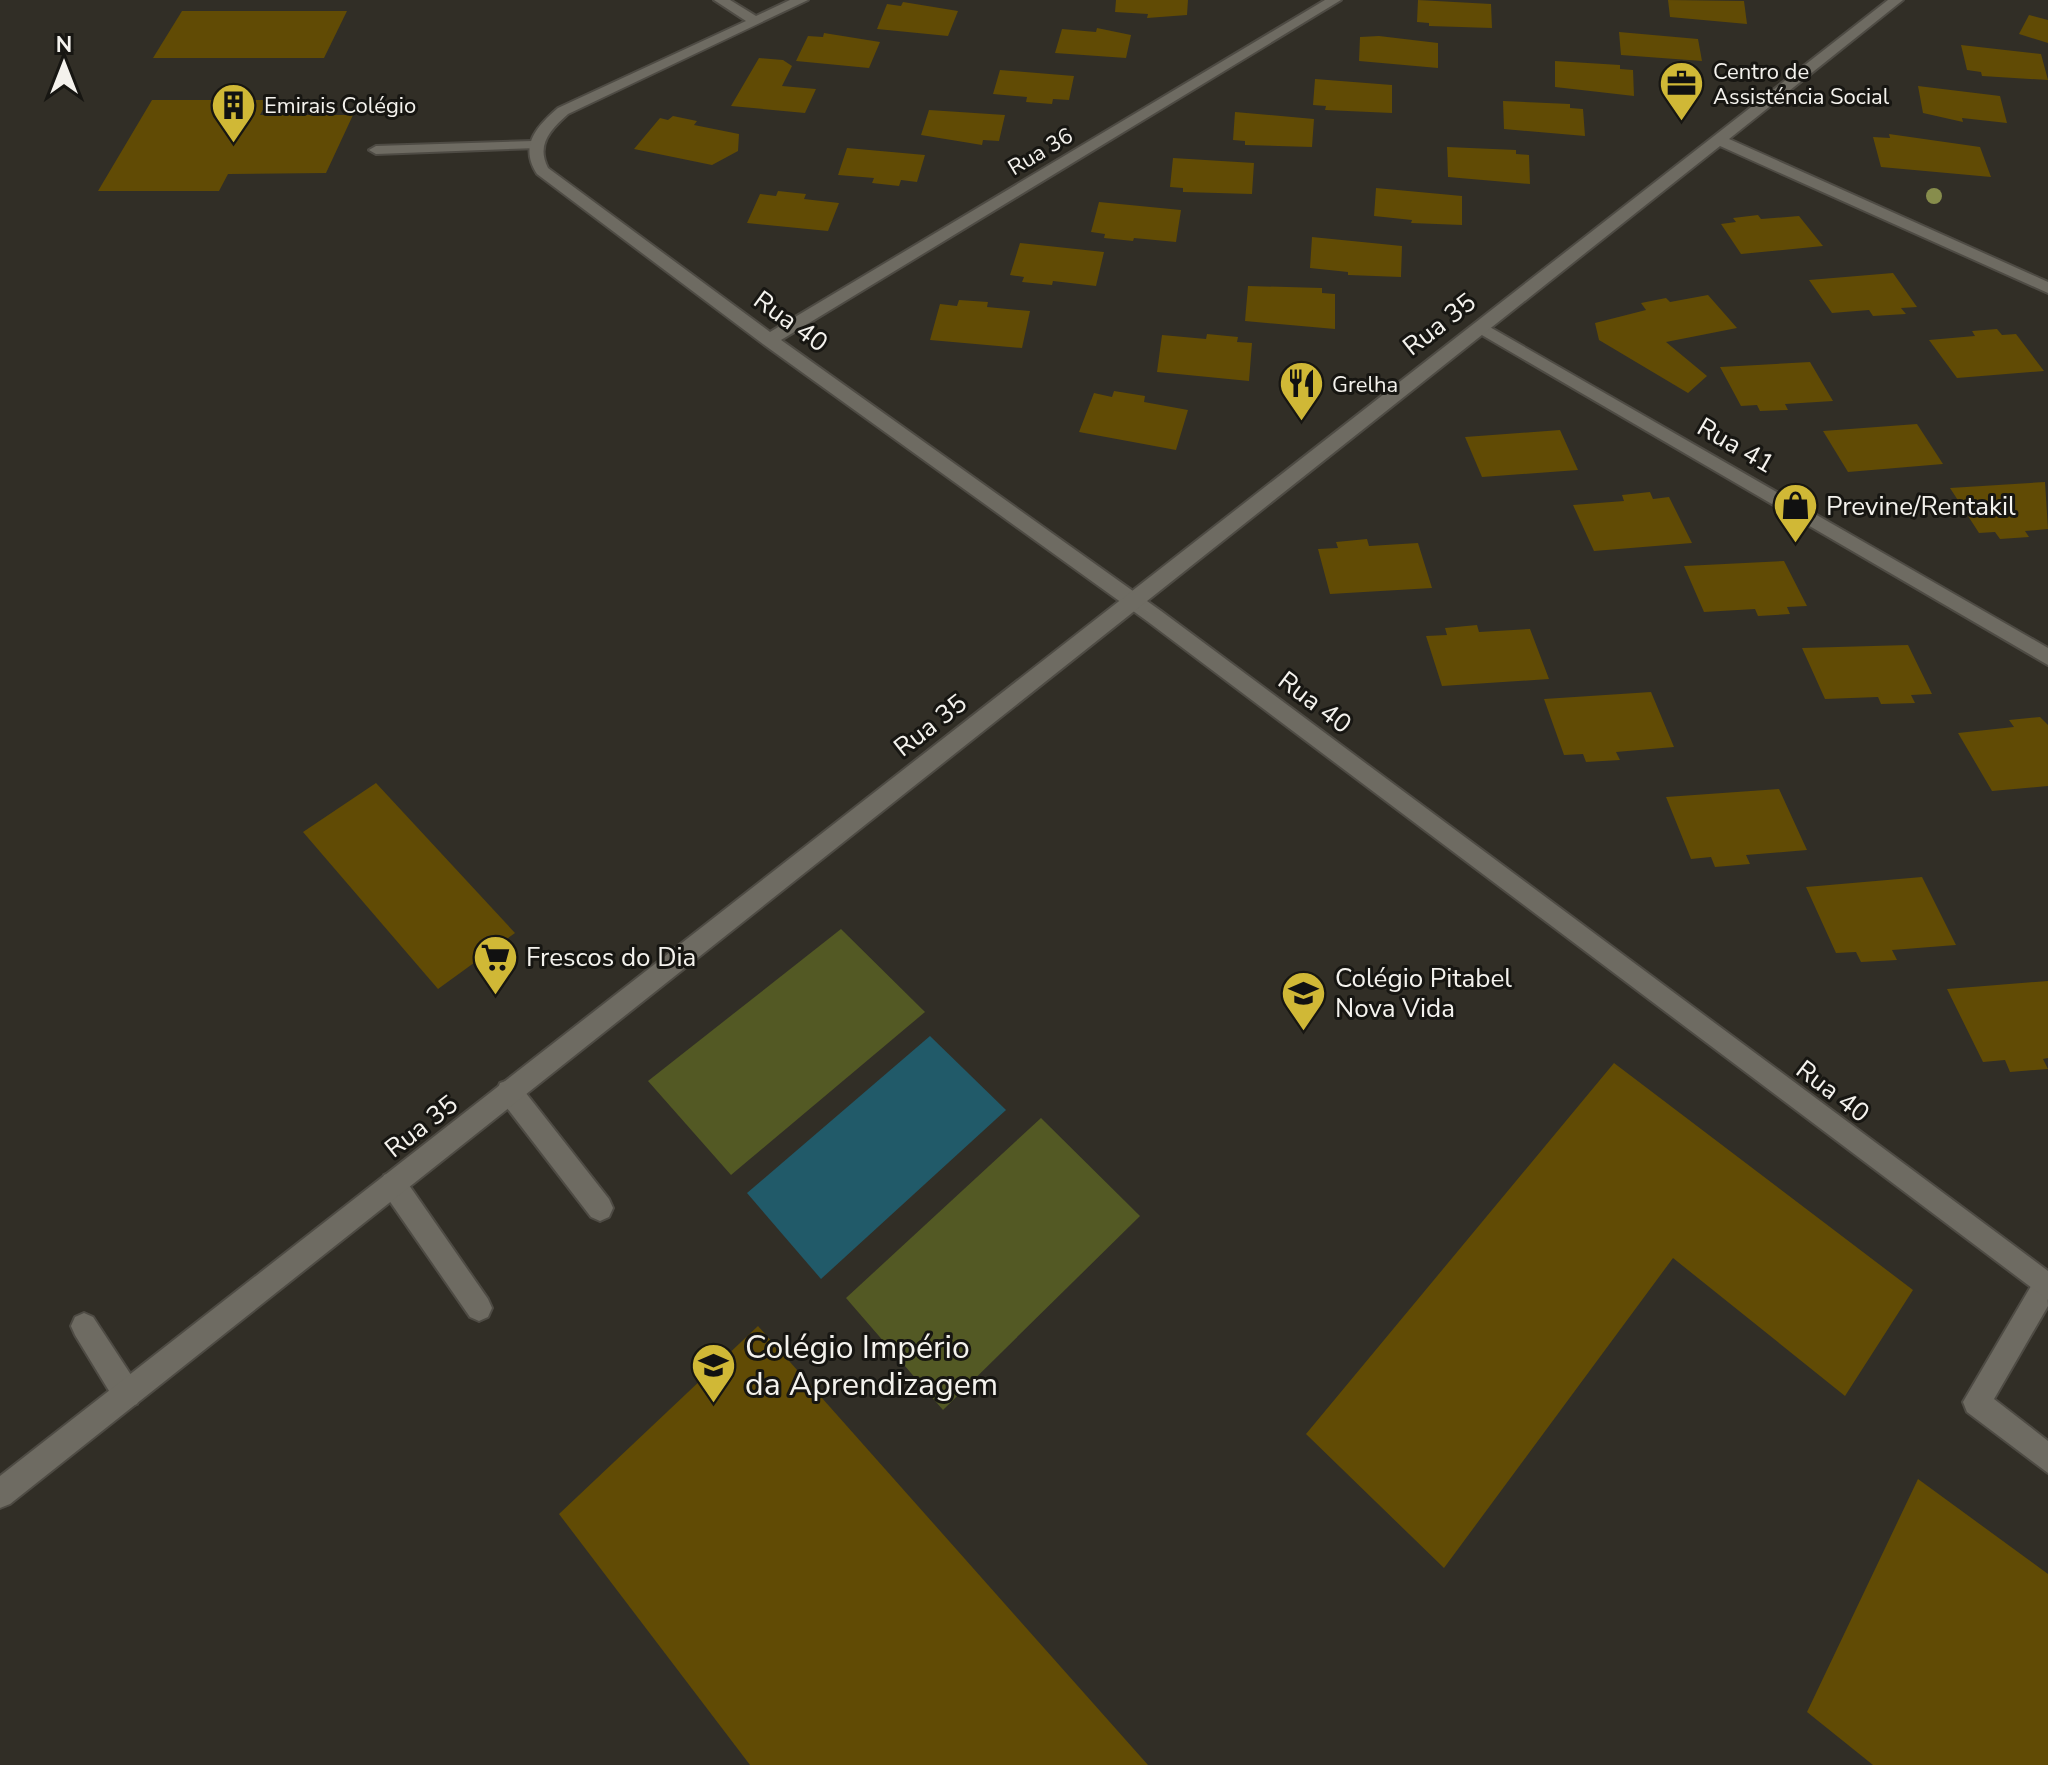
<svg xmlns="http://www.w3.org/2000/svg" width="2048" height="1765" viewBox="0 0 2048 1765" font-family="'Nunito Sans',sans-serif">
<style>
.green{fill:#535924}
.water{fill:#215a69}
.building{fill:#614b05}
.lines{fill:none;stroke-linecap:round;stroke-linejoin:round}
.service-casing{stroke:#4e4b44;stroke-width:4}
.minor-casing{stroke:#4e4b44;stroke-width:4}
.tertiary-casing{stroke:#4e4b44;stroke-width:4}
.service{fill:#6e6b62;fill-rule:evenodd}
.minor{fill:#6e6b62;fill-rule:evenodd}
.tertiary{fill:#6e6b62;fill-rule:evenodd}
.tree{fill:#878d4c}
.labels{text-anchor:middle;stroke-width:6;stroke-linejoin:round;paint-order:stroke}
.far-poi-label{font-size:22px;fill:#f4f2ed;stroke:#171612;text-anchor:start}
.far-street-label{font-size:22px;fill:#f4f2ed;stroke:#171612}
.street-label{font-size:26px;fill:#f4f2ed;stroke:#171612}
.poi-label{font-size:26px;fill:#f4f2ed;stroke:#171612;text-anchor:start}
.near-poi-label{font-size:32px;fill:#f4f2ed;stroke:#171612;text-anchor:start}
</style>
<rect width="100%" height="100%" fill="#312e26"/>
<g class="green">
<path d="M841 929 925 1012 731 1175 648 1081Z"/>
<path d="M1041 1118 1140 1216 943 1410 846 1298Z"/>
</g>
<path class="water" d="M930 1036 1006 1110 821 1279 747 1193Z"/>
<g class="building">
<path d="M1116 0H1188L1187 15 1147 18 1148 14 1115 12Z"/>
<path d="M1418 0 1491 4 1492 28 1429 26V23L1417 22Z"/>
<path d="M1668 0 1744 1 1747 24 1670 17Z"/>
<path d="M903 2 958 11 948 36 877 29 887 4 901 6Z"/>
<path d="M182 11H347L324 58H153Z"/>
<path d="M2029 15 2048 20V43L2019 34Z"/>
<path d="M1097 28 1131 35 1126 58 1055 53 1062 29 1096 32Z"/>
<path d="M1619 32 1698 39 1702 61 1621 55Z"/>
<path d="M824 33 880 42 869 68 796 61 808 36 823 37Z"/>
<path d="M1379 36 1438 43V68L1359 61 1360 37Z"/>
<path d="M1961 45 2041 54 2048 80 1982 76 1981 72 1967 70Z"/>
<path d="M759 58 783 60 792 66 782 86 816 89 805 113 731 106Z"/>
<path d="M1555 61 1620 65V69L1633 70 1634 96 1555 87Z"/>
<path d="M1000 70 1074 76 1069 100 1053 99 1052 104 1026 102 1027 97 993 94Z"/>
<path d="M1315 79 1392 85V113L1325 110 1326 106 1313 105Z"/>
<path d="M1918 86 2000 96 2007 123 1962 118 1963 122 1923 113Z"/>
<path d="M152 100H268L260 115H353L326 173 228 174 219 191H98Z"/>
<path d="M1503 101 1570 104V108L1583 109 1585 136 1504 129Z"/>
<path d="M929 110 1005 115 999 141 983 140 982 145 921 135Z"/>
<path d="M1235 112 1314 119 1312 147 1245 145V141L1233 140Z"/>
<path d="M673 116 697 121 694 125 739 134 738 151 712 165 634 149 660 118 668 120Z"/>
<path d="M1889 134 1980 147 1991 177 1881 167 1873 137 1890 138Z"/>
<path d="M1447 147 1516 150V154L1529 155 1530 184 1448 177Z"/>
<path d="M847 148 925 155 917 182 901 180 899 186 872 183 874 178 838 175Z"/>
<path d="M1173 158 1254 163 1252 194 1183 192V188L1170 187Z"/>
<path d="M1376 188 1462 196V225L1411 223 1412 220 1374 216Z"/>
<path d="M778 191 806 194 804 199 839 203 828 231 747 223 760 194 776 196Z"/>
<path d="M1099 202 1181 210 1176 242 1134 238 1133 241 1104 238 1105 234 1091 232Z"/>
<path d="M1758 215 1761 219 1799 216 1823 246 1741 254 1721 224 1736 222 1733 218Z"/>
<path d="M1312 237 1402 246 1401 277 1348 275V272L1310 268Z"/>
<path d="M1020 243 1104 252 1096 286 1053 281 1052 285 1022 282 1024 277 1010 275Z"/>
<path d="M1893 273 1917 307 1901 308 1906 314 1873 316 1869 310 1832 313 1809 280Z"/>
<path d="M1248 286 1322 288V293L1335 294V329L1245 321Z"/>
<path d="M1708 295 1737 328 1666 342 1707 376 1688 393 1599 340 1595 323 1646 310 1641 303 1666 298 1670 302Z"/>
<path d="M959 300 988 302 987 307 1030 311 1022 348 930 340 940 304 957 306Z"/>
<path d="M1997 329 2002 335 2016 334 2044 371 1957 378 1929 340 1975 336 1972 331Z"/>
<path d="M1207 334 1238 337 1237 342 1252 343 1249 381 1157 372 1162 335 1206 339Z"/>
<path d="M1810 362 1833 401 1785 404 1788 410 1760 411 1757 405 1741 406 1720 367Z"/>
<path d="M1114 391 1145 396 1144 402 1188 410 1176 450 1079 432 1094 393 1112 397Z"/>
<path d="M1917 424 1943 464 1848 472 1823 431Z"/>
<path d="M1560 430 1578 470 1482 477 1465 437Z"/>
<path d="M2045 482 2048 529 2025 531 2029 537 2000 539 1995 532 1979 533 1950 488Z"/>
<path d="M1650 492 1653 499 1669 497 1692 543 1594 551 1573 505 1624 501 1622 495Z"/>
<path d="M1367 539 1369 546 1418 543 1432 588 1330 594 1318 549 1338 548 1336 542Z"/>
<path d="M1784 561 1807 606 1787 607 1790 614 1758 616 1755 609 1704 612 1684 566Z"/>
<path d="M1477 625 1479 632 1530 629 1549 679 1442 686 1426 636 1447 635 1445 628Z"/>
<path d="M1908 645 1932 694 1911 695 1915 703 1881 704 1878 697 1825 699 1802 648Z"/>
<path d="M1651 692 1674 747 1616 752 1620 760 1586 762 1583 754 1564 755 1544 699Z"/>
<path d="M2040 717 2048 725V786L1992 791 1958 733 2014 727 2009 720Z"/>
<path d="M376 783 515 933 438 989 303 832Z"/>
<path d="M1779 789 1807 850 1746 855 1750 864 1715 867 1711 857 1691 859 1666 797Z"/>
<path d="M1922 877 1956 945 1892 950 1897 960 1861 962 1856 952 1836 953 1806 887Z"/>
<path d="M2048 981V1058L2043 1059 2048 1069 2010 1072 2005 1060 1983 1062 1947 989Z"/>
<path d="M1614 1063 1913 1290 1845 1396 1673 1258 1444 1568 1306 1434Z"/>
<path d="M758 1326 1148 1765H750L559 1514Z"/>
<path d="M1918 1479 2048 1574V1765H1873L1807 1712Z"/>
</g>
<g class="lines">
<defs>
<g id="service">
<path d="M533 141 538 142V148L376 154 369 150 376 146Z"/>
<path d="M509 1080 518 1083 609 1199 613 1208 609 1217 600 1221 591 1217 500 1099 497 1091 500 1083Z"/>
<path d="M393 1172 402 1175 488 1299 492 1308 488 1317 479 1321 470 1317 384 1193 381 1184 384 1175Z"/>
<path d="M2046 1272 2048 1306 1994 1399 2048 1441V1473L1967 1412 1963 1402 2037 1276Z"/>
<path d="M84 1313 93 1317 137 1384 141 1394 137 1404 127 1408 117 1404 75 1335 71 1326 75 1317Z"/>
</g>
<g id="minor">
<path d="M714 0H730L756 16 790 0H808L568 114C550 130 536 145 548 168L770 332 1325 0H1341L781 340 1161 611 2048 1271V1300L1147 621 763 344 537 174C519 146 536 127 558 108L746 21Z"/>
<path d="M1481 322 2048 648V665L1475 331 1473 327Z"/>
</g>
<path id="tertiary" d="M1888 0H1903L1729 139 2048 282V293L1720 146 10 1504 0 1508V1476Z"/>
</defs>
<use href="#service" class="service-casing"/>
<use href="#minor" class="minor-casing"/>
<use href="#tertiary" class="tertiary-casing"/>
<use href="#service" class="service"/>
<use href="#minor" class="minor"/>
<use href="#tertiary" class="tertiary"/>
</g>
<circle class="tree" cx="1934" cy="196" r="8"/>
<defs>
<symbol id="office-pin" viewBox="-11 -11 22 30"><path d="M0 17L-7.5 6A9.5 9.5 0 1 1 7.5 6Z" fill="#d0b836" stroke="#171612"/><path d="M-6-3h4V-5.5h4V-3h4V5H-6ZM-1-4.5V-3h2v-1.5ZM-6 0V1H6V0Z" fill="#111"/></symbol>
<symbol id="building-pin" viewBox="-11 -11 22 30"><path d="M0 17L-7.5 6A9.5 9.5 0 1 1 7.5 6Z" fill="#d0b836" stroke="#171612"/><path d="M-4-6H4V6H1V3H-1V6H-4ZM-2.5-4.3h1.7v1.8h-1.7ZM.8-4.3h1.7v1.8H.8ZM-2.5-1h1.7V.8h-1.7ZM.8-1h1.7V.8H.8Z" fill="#111"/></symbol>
<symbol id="restaurant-pin" viewBox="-11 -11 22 30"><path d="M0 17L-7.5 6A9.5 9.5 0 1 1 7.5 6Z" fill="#d0b836" stroke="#171612"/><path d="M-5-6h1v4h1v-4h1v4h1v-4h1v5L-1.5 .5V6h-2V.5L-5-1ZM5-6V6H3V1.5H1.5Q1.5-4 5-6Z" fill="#111"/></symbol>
<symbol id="shop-pin" viewBox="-11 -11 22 30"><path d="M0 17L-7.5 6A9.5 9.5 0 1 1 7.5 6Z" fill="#d0b836" stroke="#171612"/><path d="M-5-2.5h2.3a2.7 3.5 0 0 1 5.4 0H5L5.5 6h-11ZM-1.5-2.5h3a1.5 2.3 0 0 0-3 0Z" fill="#111"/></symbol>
<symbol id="supermarket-pin" viewBox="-11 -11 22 30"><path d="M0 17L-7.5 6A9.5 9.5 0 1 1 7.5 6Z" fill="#d0b836" stroke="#171612"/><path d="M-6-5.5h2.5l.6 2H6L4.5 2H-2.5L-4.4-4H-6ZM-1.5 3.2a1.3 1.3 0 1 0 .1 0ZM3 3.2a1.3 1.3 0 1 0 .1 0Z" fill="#111"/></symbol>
<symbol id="university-pin" viewBox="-11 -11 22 30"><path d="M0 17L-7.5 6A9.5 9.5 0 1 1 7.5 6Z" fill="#d0b836" stroke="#171612"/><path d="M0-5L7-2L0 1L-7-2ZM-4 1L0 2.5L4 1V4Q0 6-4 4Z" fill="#111"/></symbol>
<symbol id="school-pin" viewBox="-11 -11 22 30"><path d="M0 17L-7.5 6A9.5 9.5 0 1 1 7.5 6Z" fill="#d0b836" stroke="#171612"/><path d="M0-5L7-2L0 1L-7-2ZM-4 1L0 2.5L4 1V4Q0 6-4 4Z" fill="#111"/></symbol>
</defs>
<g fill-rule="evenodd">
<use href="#office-pin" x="1656" y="58" width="51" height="69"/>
<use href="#building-pin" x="208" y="80" width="51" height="69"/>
<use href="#restaurant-pin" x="1276" y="358" width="51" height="69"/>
<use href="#shop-pin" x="1770" y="480" width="51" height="69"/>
<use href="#supermarket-pin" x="470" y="932" width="51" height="69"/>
<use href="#university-pin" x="1278" y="968" width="51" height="69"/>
<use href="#school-pin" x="688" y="1340" width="51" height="69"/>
</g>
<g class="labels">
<g class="far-poi-label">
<text x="1713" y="79">Centro de<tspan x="1713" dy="25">Assisténcia Social</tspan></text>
<text x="264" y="113">Emirais Colégio</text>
<text x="1332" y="392">Grelha</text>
</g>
<g class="far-street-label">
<text transform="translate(1040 151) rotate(-31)" y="8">Rua 36</text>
</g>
<g class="street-label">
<text transform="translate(791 321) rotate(36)" y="9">Rua 40</text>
<text transform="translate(1439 324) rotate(-38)" y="9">Rua 35</text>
<text transform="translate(1736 445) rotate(30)" y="9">Rua 41</text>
<text transform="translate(1315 702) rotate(37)" y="9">Rua 40</text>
<text transform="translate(930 725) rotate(-38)" y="9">Rua 35</text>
<text transform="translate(1833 1091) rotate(37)" y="9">Rua 40</text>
<text transform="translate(421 1126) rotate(-38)" y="9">Rua 35</text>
</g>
<g class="poi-label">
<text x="1826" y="515">Previne/Rentakil</text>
<text x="526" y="966">Frescos do Dia</text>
<text x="1335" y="987">Colégio Pitabel<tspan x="1335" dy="30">Nova Vida</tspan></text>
</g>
<g class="near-poi-label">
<text x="745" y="1358">Colégio Império<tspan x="745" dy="37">da Aprendizagem</tspan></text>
</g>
</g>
<g transform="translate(64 64)" stroke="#171612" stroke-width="6" paint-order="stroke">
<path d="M0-6L14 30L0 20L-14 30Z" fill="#f4f2ed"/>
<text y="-12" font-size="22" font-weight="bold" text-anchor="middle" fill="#f4f2ed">N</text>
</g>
</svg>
